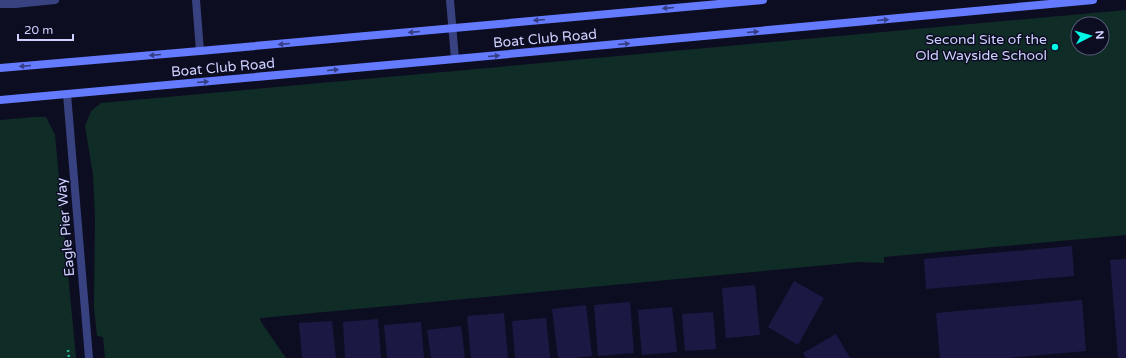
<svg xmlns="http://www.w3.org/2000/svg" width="1126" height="358" viewBox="0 0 1126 358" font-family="'Varela Round',sans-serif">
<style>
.green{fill:#102c26;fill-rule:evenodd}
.building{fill:#1b1943}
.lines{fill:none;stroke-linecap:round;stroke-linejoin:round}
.path{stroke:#2eb395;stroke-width:2.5;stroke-dasharray:2 3;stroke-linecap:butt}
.service{stroke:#384281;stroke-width:8}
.minor{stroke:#384281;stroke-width:8}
.secondary{stroke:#657bff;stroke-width:8}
.oneway{fill:#353e85}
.poi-dot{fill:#01f9e8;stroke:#0d0d22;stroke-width:1.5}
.labels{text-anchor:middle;stroke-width:3;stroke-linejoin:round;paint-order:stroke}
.street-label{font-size:14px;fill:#ced1ff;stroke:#0d0d22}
.poi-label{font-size:14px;fill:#ced1ff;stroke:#0d0d22;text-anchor:end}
</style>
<rect width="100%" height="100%" fill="#0d0d22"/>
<g class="green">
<path d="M1126 10V235L884 257V263L859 262 260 318 261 322 286 358H105L103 337 97 336 94 308 95 217 93 175 85 126 91 111 101 103ZM1078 24H1102V48H1078Z"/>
<path d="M35 117H46L55 135 76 358H0V120Z"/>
</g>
<g class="building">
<path d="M1072 246 1074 276 926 289 924 259Z"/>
<path d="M1126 259V358H1118L1110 260Z"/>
<path d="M794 281 824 298 798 345 768 327Z"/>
<path d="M755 285 760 335 726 338 722 288Z"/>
<path d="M1082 300 1086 351 1008 358H940L936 313Z"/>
<path d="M630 302 634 353 598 356 594 305Z"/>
<path d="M586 305 592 356 576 358H558L552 309Z"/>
<path d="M672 307 677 352 642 355 638 310Z"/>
<path d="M713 312 716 349 685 351 682 314Z"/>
<path d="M504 313 508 358H471L467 316Z"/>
<path d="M546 318 550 358H515L512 321Z"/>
<path d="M378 319 381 358H345L343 322Z"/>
<path d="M332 321 336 358H302L299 323Z"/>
<path d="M421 322 424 358H387L384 325Z"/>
<path d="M461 326 465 358H431L427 330Z"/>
<path d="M836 334 850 358H806L803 353Z"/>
</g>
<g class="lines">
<path class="path" d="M68 350 69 358"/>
<g class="service">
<path d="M14 0 15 4 55 0"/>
<path d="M196 0 200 51"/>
<path d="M0 4H15"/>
</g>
<g class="minor">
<path d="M450 0 455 59"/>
<path d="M67 94 89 358"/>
</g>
<g class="secondary">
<path d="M0 68 200 51 763 0"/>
<path d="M0 100 455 59 1093 0"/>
</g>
</g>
<defs><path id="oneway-solid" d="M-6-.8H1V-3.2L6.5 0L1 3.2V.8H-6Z"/></defs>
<g class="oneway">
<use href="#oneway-solid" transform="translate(668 8) rotate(175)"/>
<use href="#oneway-solid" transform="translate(539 20) rotate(175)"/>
<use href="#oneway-solid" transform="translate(883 20) rotate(-5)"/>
<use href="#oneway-solid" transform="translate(414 32) rotate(175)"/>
<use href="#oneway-solid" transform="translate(753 32) rotate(-5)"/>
<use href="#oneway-solid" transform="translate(284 44) rotate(175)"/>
<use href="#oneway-solid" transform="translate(624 44) rotate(-5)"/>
<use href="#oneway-solid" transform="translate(155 55) rotate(175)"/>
<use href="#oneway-solid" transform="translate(494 56) rotate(-5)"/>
<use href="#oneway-solid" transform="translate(25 66) rotate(175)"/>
<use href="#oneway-solid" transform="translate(333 70) rotate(-5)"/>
<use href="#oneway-solid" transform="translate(203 82) rotate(-5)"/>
</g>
<circle class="poi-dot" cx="1055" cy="47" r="4"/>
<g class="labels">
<g class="street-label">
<text transform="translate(545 38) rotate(-5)" y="5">Boat Club Road</text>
<text transform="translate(223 67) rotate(-5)" y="5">Boat Club Road</text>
<text transform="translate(65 227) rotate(-95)" y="5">Eagle Pier Way</text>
</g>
<g class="poi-label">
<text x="1047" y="44">Second Site of the<tspan x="1047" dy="16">Old Wayside School</tspan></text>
</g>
</g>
<g transform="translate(1090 36) rotate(84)"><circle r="19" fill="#0d0d22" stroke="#5a5b7a"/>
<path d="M0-3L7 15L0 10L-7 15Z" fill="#01f9e8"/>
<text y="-6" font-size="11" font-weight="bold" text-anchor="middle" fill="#ced1ff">N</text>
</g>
<path d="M18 34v6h55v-6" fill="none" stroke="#ced1ff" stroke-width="2"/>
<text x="24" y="34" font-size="12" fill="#ced1ff" stroke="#0d0d22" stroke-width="3" paint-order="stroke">20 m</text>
</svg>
